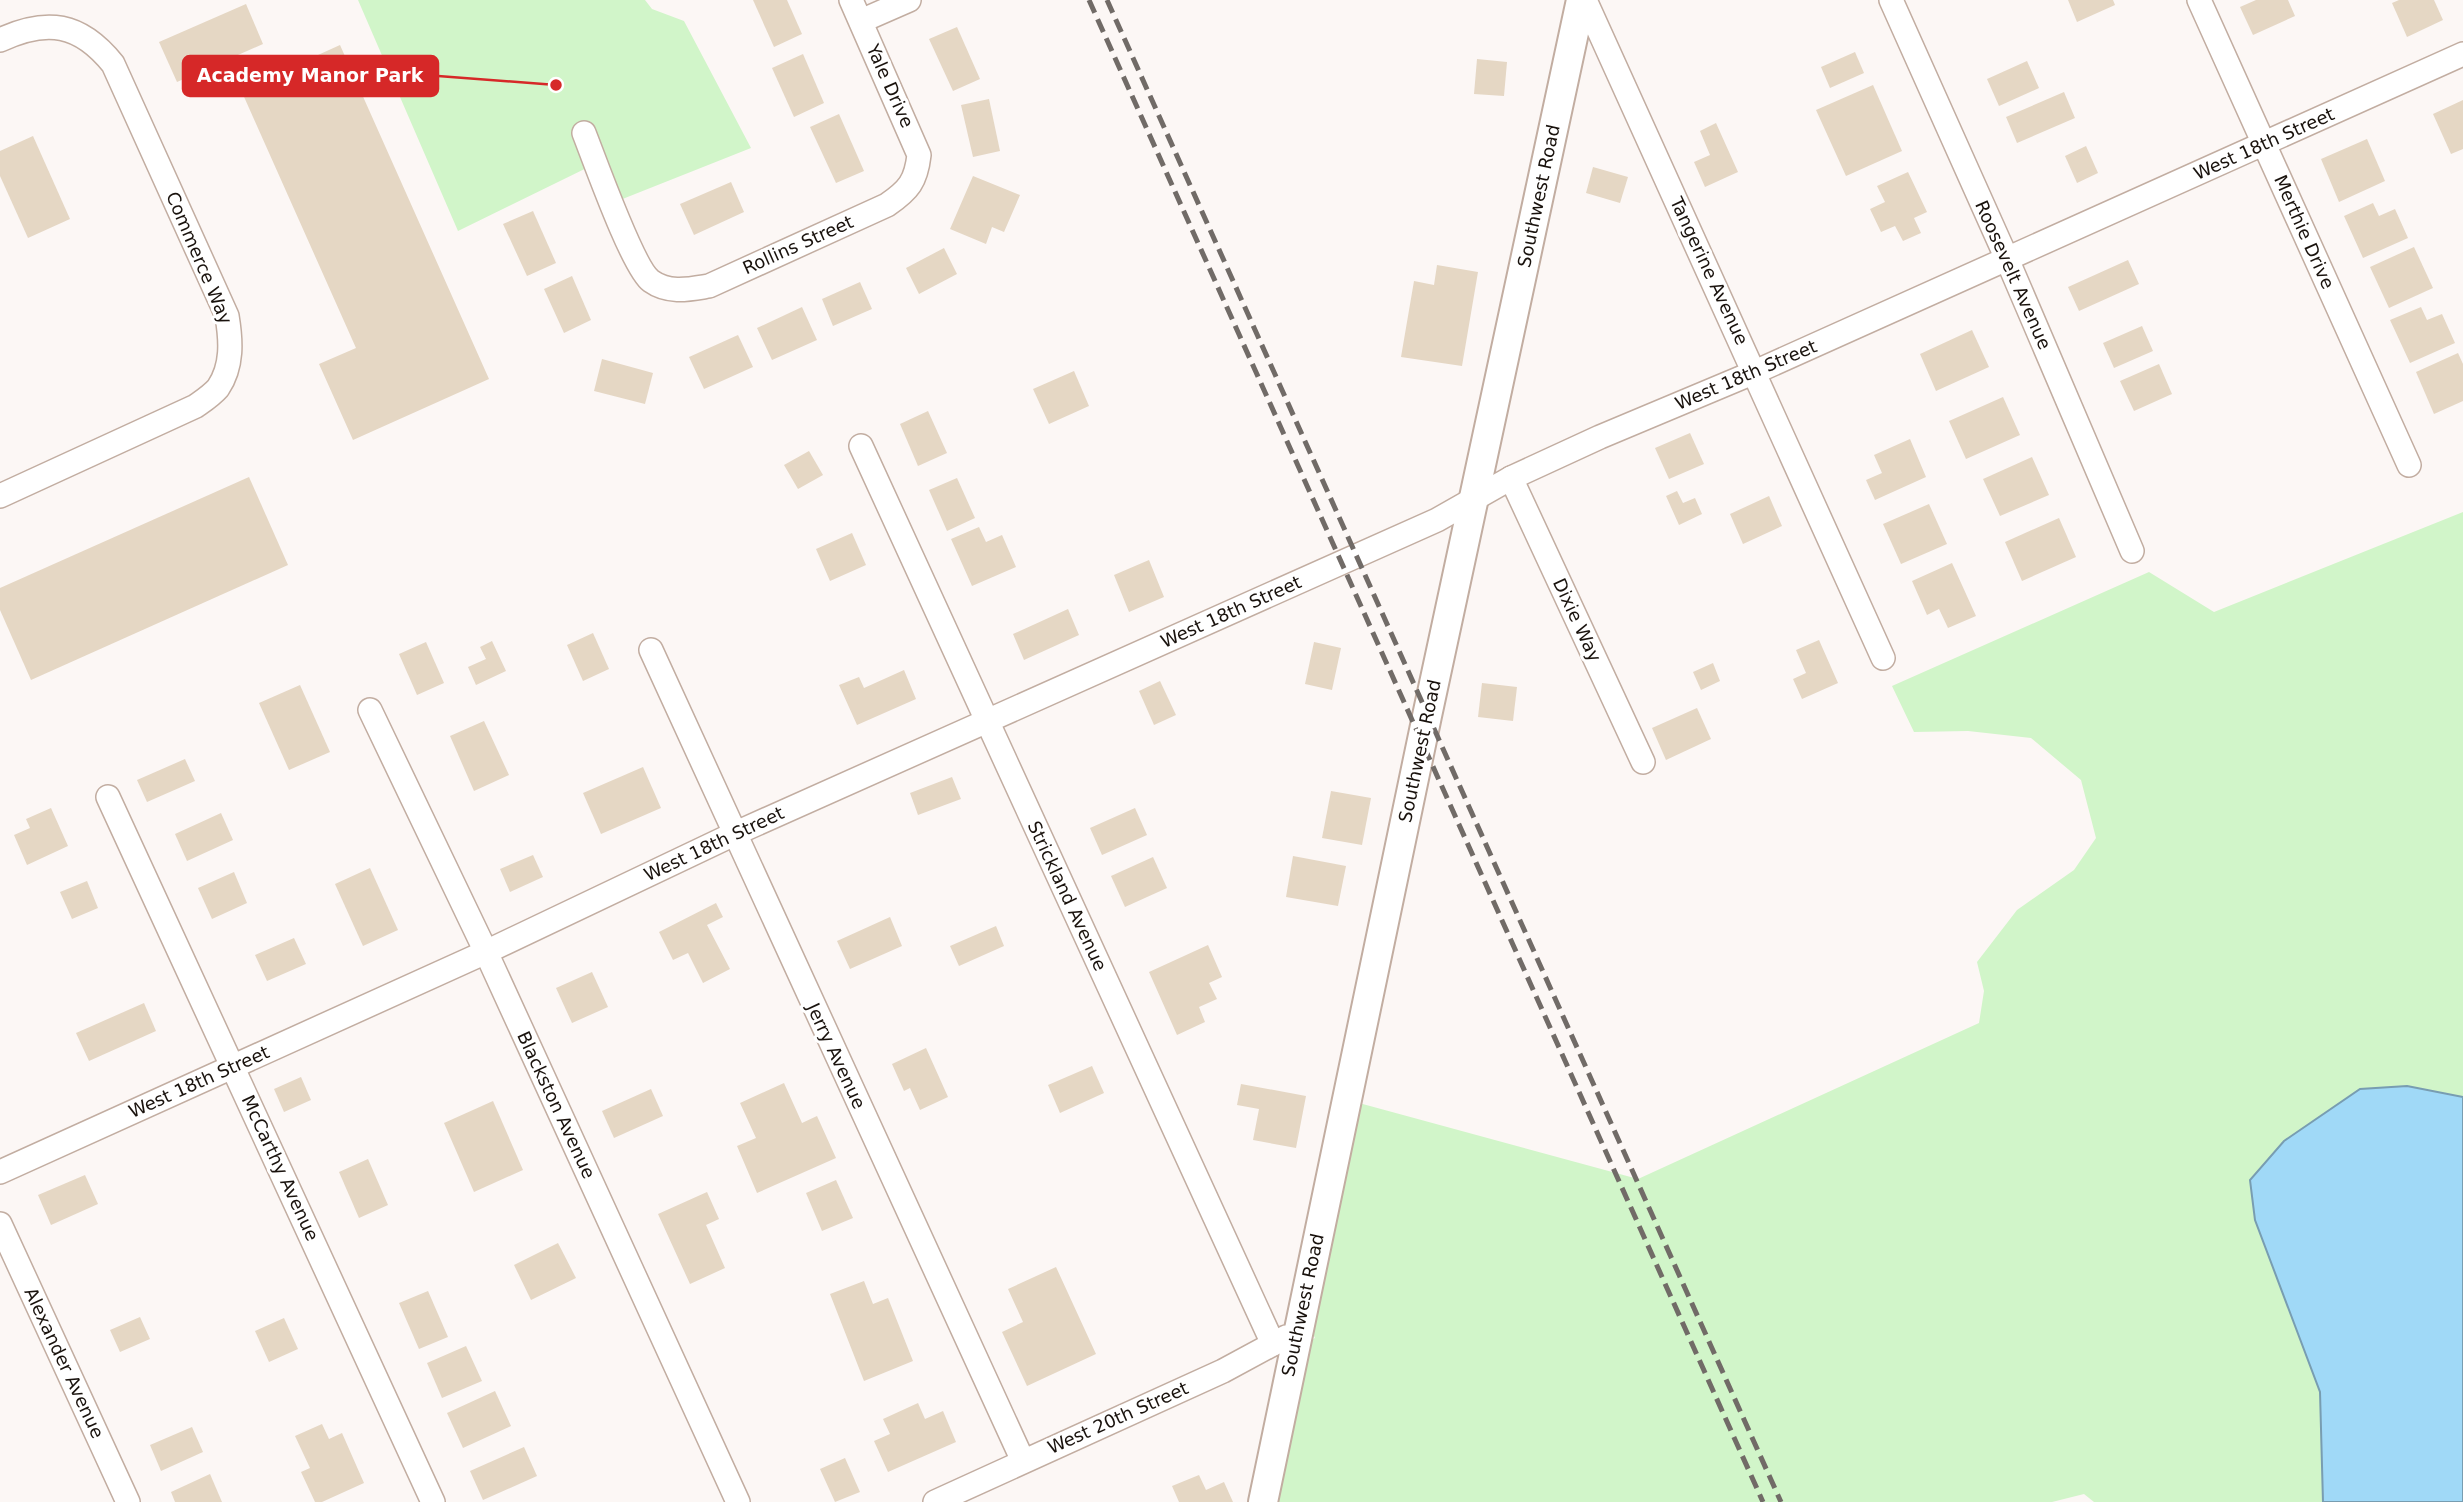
<svg xmlns="http://www.w3.org/2000/svg" width="2463" height="1502" viewBox="0 0 2463 1502" font-family="'DejaVu Sans',sans-serif">
<style>
.green{fill:#d1f5c9}
.water{fill:#a0d9f7;stroke:#789db1;stroke-width:2}
.building{fill:#e5d7c4}
.lines{fill:none;stroke-linecap:round;stroke-linejoin:round}
.minor-casing{stroke:#c2ada1;stroke-width:26}
.tertiary-casing{stroke:#c2ada1;stroke-width:32}
.minor{stroke:#fff;stroke-width:23}
.tertiary{stroke:#fff;stroke-width:28}
.rail{stroke:#716b67;stroke-width:5;stroke-dasharray:14 7;stroke-linecap:butt}
.labels{text-anchor:middle;stroke-width:6;stroke-linejoin:round;paint-order:stroke}
.street-label{font-size:18px;fill:#19120d;stroke:#fff}
.leader{fill:none;stroke:#d62828;stroke-width:2.5}
.callout-dot{fill:#d62828;stroke:#fff;stroke-width:2.5}
.callout{fill:#d62828;stroke:#d62828;stroke-width:2.5}
.callout-label{font-size:19px;text-anchor:middle;font-weight:bold;fill:#fff}
</style>
<rect width="100%" height="100%" fill="#fcf7f5"/>
<g class="green">
<path d="M358 0H645L652 9 684 21 751 148 620 200 605 159 458 231Z"/>
<path d="M2463 512V1097L2407 1086 2250 1180 2255 1220 2320 1392 2323 1502H2094L2084 1494 2052 1502H1276L1309 1341 1315 1338 1311 1330 1359 1103 1638 1179 1979 1023 1984 991 1977 962 2017 910 2074 870 2096 838 2081 780 2031 738 1968 731 1914 732 1892 686 2149 572 2214 612Z"/>
</g>
<path class="water" d="M2407 1086 2463 1097V1502H2323L2320 1392 2255 1220 2250 1180 2284 1141 2360 1089Z"/>
<g class="building">
<path d="M753 0H787L802 34 774 47Z"/>
<path d="M2068 0H2113L2115 5 2077 22Z"/>
<path d="M2256 0H2288L2295 16 2253 35 2240 7Z"/>
<path d="M2399 0H2434L2443 20 2407 37 2392 3Z"/>
<path d="M246 4 263 44 177 82 159 42Z"/>
<path d="M957 27 980 79 953 91 929 39Z"/>
<path d="M340 45 489 379 353 440 319 364 356 348 241 90Z"/>
<path d="M1855 52 1864 73 1830 88 1821 67Z"/>
<path d="M803 54 824 103 794 117 772 68Z"/>
<path d="M1477 59 1507 62 1504 96 1474 94Z"/>
<path d="M2027 61 2039 88 1999 106 1987 79Z"/>
<path d="M1873 85 1902 151 1846 176 1816 110Z"/>
<path d="M2064 92 2075 118 2017 143 2006 117Z"/>
<path d="M989 99 1000 151 973 157 961 105Z"/>
<path d="M2463 100V149L2451 154 2433 114Z"/>
<path d="M839 114 864 171 836 183 810 127Z"/>
<path d="M1716 123 1738 172 1705 187 1694 162 1710 155 1700 131Z"/>
<path d="M33 136 70 219 28 238 0 176V151Z"/>
<path d="M2367 139 2385 181 2339 202 2321 159Z"/>
<path d="M2086 146 2098 173 2077 183 2065 156Z"/>
<path d="M1593 167 1628 177 1620 203 1586 193Z"/>
<path d="M1908 172 1927 212 1914 218 1921 233 1903 241 1895 226 1881 232 1870 209 1885 202 1877 186Z"/>
<path d="M973 176 1020 195 1004 232 992 227 986 244 950 229Z"/>
<path d="M731 182 744 212 694 235 680 204Z"/>
<path d="M2373 203 2379 216 2395 209 2408 238 2363 258 2344 216Z"/>
<path d="M533 211 556 263 527 276 503 224Z"/>
<path d="M2414 247 2433 288 2389 308 2370 267Z"/>
<path d="M944 248 957 274 919 294 906 268Z"/>
<path d="M2128 260 2139 284 2079 311 2068 287Z"/>
<path d="M1437 265 1478 272 1462 366 1401 357 1414 281 1434 285Z"/>
<path d="M572 276 591 320 564 333 544 289Z"/>
<path d="M860 282 872 309 833 326 822 299Z"/>
<path d="M802 307 817 340 772 360 757 328Z"/>
<path d="M2421 307 2427 320 2442 314 2455 343 2410 363 2390 320Z"/>
<path d="M2142 326 2153 351 2114 368 2103 343Z"/>
<path d="M1972 330 1989 367 1936 391 1920 354Z"/>
<path d="M738 335 753 367 704 389 689 357Z"/>
<path d="M2458 353 2463 364V401L2434 414 2416 372Z"/>
<path d="M602 359 653 373 645 404 594 391Z"/>
<path d="M2159 364 2172 394 2134 411 2120 381Z"/>
<path d="M1074 371 1089 406 1049 424 1033 389Z"/>
<path d="M2003 397 2020 435 1966 459 1949 421Z"/>
<path d="M928 411 947 453 918 466 900 424Z"/>
<path d="M1690 433 1704 464 1669 479 1655 448Z"/>
<path d="M1910 439 1926 477 1875 500 1866 480 1882 473 1874 455Z"/>
<path d="M809 451 823 475 798 489 784 465Z"/>
<path d="M2032 457 2049 495 2000 516 1983 479Z"/>
<path d="M249 477 288 565 31 680 0 610V588Z"/>
<path d="M957 478 975 518 947 531 929 490Z"/>
<path d="M1677 491 1683 503 1695 498 1702 514 1679 525 1666 496Z"/>
<path d="M1769 496 1782 526 1743 544 1730 514Z"/>
<path d="M1929 504 1947 544 1901 564 1883 524Z"/>
<path d="M2059 518 2076 557 2022 581 2005 542Z"/>
<path d="M979 527 986 542 1002 535 1016 567 972 586 951 539Z"/>
<path d="M852 533 866 565 830 581 816 549Z"/>
<path d="M1149 560 1164 597 1129 612 1114 575Z"/>
<path d="M1952 563 1976 616 1948 628 1939 609 1927 615 1912 581Z"/>
<path d="M1068 609 1079 635 1024 660 1013 634Z"/>
<path d="M593 633 609 669 583 681 567 645Z"/>
<path d="M1819 640 1838 683 1802 699 1793 679 1806 673 1796 650Z"/>
<path d="M492 641 506 671 476 685 468 667 486 659 480 647Z"/>
<path d="M426 642 444 683 417 695 399 654Z"/>
<path d="M1314 642 1341 648 1332 690 1305 684Z"/>
<path d="M1713 663 1720 681 1701 690 1693 672Z"/>
<path d="M904 670 916 699 857 725 839 685 859 677 864 688Z"/>
<path d="M1160 681 1176 715 1154 725 1139 691Z"/>
<path d="M1482 683 1517 687 1513 721 1478 717Z"/>
<path d="M300 685 330 752 289 770 259 703Z"/>
<path d="M1697 708 1711 739 1666 760 1652 728Z"/>
<path d="M484 721 509 775 474 791 450 736Z"/>
<path d="M185 759 195 781 147 802 137 780Z"/>
<path d="M643 767 661 808 601 834 583 793Z"/>
<path d="M952 777 961 799 918 815 910 793Z"/>
<path d="M1331 791 1371 798 1362 845 1322 838Z"/>
<path d="M51 808 68 846 27 865 14 835 30 828 26 819Z"/>
<path d="M1135 808 1147 835 1102 855 1090 828Z"/>
<path d="M221 813 233 840 187 861 175 834Z"/>
<path d="M533 855 543 877 510 892 500 869Z"/>
<path d="M1293 856 1346 866 1338 906 1286 897Z"/>
<path d="M1153 857 1167 888 1125 907 1111 876Z"/>
<path d="M370 868 398 930 363 946 335 884Z"/>
<path d="M234 872 247 903 212 919 198 888Z"/>
<path d="M87 881 98 908 72 919 60 892Z"/>
<path d="M716 903 723 917 707 925 730 969 703 983 688 953 673 960 659 932Z"/>
<path d="M890 917 902 946 850 969 837 941Z"/>
<path d="M996 926 1004 946 959 966 950 946Z"/>
<path d="M294 938 306 964 267 981 255 955Z"/>
<path d="M1208 945 1222 977 1209 983 1217 999 1199 1007 1205 1022 1177 1035 1149 972Z"/>
<path d="M592 972 608 1007 572 1023 556 988Z"/>
<path d="M144 1003 156 1031 89 1061 76 1033Z"/>
<path d="M926 1048 948 1097 920 1110 910 1088 904 1091 892 1064Z"/>
<path d="M1092 1066 1104 1093 1060 1113 1048 1085Z"/>
<path d="M301 1077 311 1100 284 1112 274 1089Z"/>
<path d="M784 1083 802 1123 817 1116 836 1158 757 1193 737 1146 756 1138 740 1103Z"/>
<path d="M1241 1084 1306 1096 1296 1148 1253 1140 1259 1109 1237 1105Z"/>
<path d="M651 1089 663 1116 614 1138 602 1111Z"/>
<path d="M493 1101 523 1170 474 1192 444 1123Z"/>
<path d="M368 1159 388 1205 359 1218 339 1172Z"/>
<path d="M85 1175 98 1204 51 1225 38 1195Z"/>
<path d="M836 1180 853 1218 822 1231 806 1193Z"/>
<path d="M707 1192 719 1219 706 1225 725 1268 690 1284 658 1214Z"/>
<path d="M558 1243 576 1278 531 1300 514 1265Z"/>
<path d="M1056 1267 1096 1354 1027 1386 1002 1332 1023 1322 1008 1289Z"/>
<path d="M864 1281 873 1304 888 1298 913 1361 864 1381 830 1294Z"/>
<path d="M428 1291 448 1337 419 1349 399 1303Z"/>
<path d="M140 1317 150 1339 120 1352 110 1330Z"/>
<path d="M284 1318 298 1349 269 1362 255 1331Z"/>
<path d="M466 1346 482 1381 442 1398 427 1363Z"/>
<path d="M495 1391 511 1426 463 1448 447 1413Z"/>
<path d="M918 1403 925 1419 943 1411 956 1442 888 1472 874 1441 890 1434 883 1419Z"/>
<path d="M322 1424 329 1439 342 1433 364 1483 322 1502H315L301 1472 310 1468 295 1436Z"/>
<path d="M192 1427 203 1452 161 1471 150 1445Z"/>
<path d="M524 1447 537 1476 483 1500 470 1471Z"/>
<path d="M845 1458 860 1492 835 1502 820 1469Z"/>
<path d="M210 1474 222 1502H175L171 1492Z"/>
<path d="M1199 1475 1206 1490 1224 1482 1233 1502H1179L1172 1486Z"/>
</g>
<g class="lines">
<defs>
<g id="minor">
<path d="M1585 0 1883 658"/>
<path d="M1891 0 2007 259 2132 551"/>
<path d="M2199 0 2409 465"/>
<path d="M861 21 909 0"/>
<path d="M0 40C47 18 80 23 113 64L227 316C231 340 233 366 218 388 212 395 203 401 196 406L0 496"/>
<path d="M584 133C595 161 633 268 651 281 669 294 690 289 709 286L887 205C909 190 916 181 919 155L851 0"/>
<path d="M861 446 1273 1344"/>
<path d="M1511 478 1643 762"/>
<path d="M651 650 1023 1461"/>
<path d="M370 710 486 952 738 1502"/>
<path d="M108 797 433 1502"/>
<path d="M0 1172 486 952 734 834 1437 520 1511 478 1600 437 1755 372 2463 54"/>
<path d="M0 1224 128 1502"/>
<path d="M935 1502 1223 1371 1286 1337"/>
</g>
<path id="tertiary" d="M1263 1502 1427 716 1581 0"/>
</defs>
<use href="#minor" class="minor-casing"/>
<use href="#tertiary" class="tertiary-casing"/>
<use href="#minor" class="minor"/>
<use href="#tertiary" class="tertiary"/>
<g class="rail">
<path d="M1089 0 1763 1502"/>
<path d="M1107 0 1781 1502"/>
</g>
</g>
<g class="labels">
<g class="street-label">
<text transform="translate(890 86) rotate(66)" y="6">Yale Drive</text>
<text transform="translate(2264 144) rotate(-24)" y="6">West 18th Street</text>
<text transform="translate(1539 196) rotate(-78)" y="6">Southwest Road</text>
<text transform="translate(2304 232) rotate(66)" y="6">Merthie Drive</text>
<text transform="translate(798 245) rotate(-24)" y="6">Rollins Street</text>
<text transform="translate(199 258) rotate(67)" y="6">Commerce Way</text>
<text transform="translate(1709 271) rotate(65)" y="6">Tangerine Avenue</text>
<text transform="translate(2013 275) rotate(66)" y="6">Roosevelt Avenue</text>
<text transform="translate(1746 375) rotate(-23)" y="6">West 18th Street</text>
<text transform="translate(1231 612) rotate(-24)" y="6">West 18th Street</text>
<text transform="translate(1577 620) rotate(65)" y="6">Dixie Way</text>
<text transform="translate(1420 751) rotate(-78)" y="6">Southwest Road</text>
<text transform="translate(714 844) rotate(-25)" y="6">West 18th Street</text>
<text transform="translate(1067 896) rotate(65)" y="6">Strickland Avenue</text>
<text transform="translate(836 1056) rotate(65)" y="6">Jerry Avenue</text>
<text transform="translate(199 1082) rotate(-24)" y="6">West 18th Street</text>
<text transform="translate(556 1105) rotate(65)" y="6">Blackston Avenue</text>
<text transform="translate(280 1168) rotate(65)" y="6">McCarthy Avenue</text>
<text transform="translate(1303 1305) rotate(-78)" y="6">Southwest Road</text>
<text transform="translate(64 1363) rotate(65)" y="6">Alexander Avenue</text>
<text transform="translate(1118 1418) rotate(-24)" y="6">West 20th Street</text>
</g>
</g>
<path class="leader" d="M556 85L438 76"/>
<circle class="callout-dot" cx="556" cy="85" r="7"/>
<rect class="callout" x="183" y="56" width="255" height="40" rx="7"/>
<g class="callout-label">
<text x="310" y="82">Academy Manor Park</text>
</g>
</svg>
